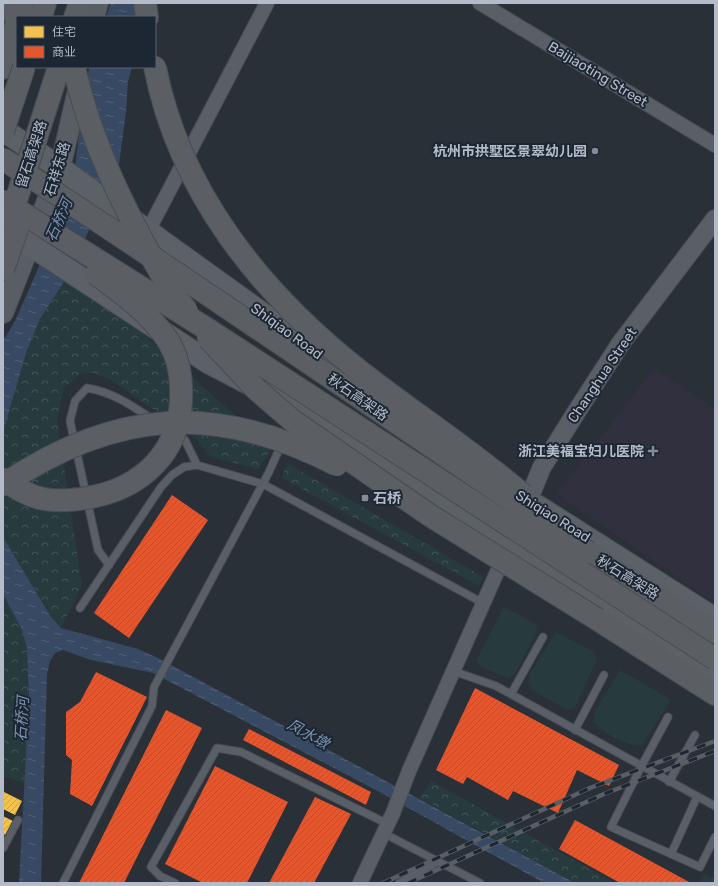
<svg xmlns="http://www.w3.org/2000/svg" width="718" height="886" viewBox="0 0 718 886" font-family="Rubik,'Noto Sans SC',sans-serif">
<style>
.medical{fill:#31303e}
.green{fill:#273a3e}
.forest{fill:url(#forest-crowns)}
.water{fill:url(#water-ripples)}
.homes{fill:url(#homes-hatch)}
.shops{fill:url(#shops-hatch)}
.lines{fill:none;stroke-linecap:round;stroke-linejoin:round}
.service-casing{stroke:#484c53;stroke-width:9}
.minor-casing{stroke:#484c53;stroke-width:16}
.tertiary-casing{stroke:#484c53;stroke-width:20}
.secondary-casing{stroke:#484c53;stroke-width:22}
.primary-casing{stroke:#484c55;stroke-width:24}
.trunk-casing{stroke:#474c53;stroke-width:24}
.service{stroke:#5a5e66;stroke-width:7}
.minor{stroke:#5a5e66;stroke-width:14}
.tertiary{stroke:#5a5e66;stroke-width:18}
.secondary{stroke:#595d64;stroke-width:20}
.primary{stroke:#5c6168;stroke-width:22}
.trunk{stroke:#5b5f64;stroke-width:22}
.rail-casing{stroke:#595d64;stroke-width:4.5}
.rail{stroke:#1d2633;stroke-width:3;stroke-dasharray:9;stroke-linecap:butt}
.trunk-bridge-casing{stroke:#474c53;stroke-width:24;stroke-linecap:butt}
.trunk-bridge{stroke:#5b5f64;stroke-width:22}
.poi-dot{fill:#848b96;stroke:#1d2633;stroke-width:1.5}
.labels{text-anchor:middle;stroke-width:4;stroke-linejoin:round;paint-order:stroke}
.street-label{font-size:14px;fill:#b4bcc9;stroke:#1d2633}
.poi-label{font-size:14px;font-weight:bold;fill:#b4bcc9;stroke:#1d2633;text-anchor:end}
.water-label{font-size:15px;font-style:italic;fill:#7c92b1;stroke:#1d2633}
</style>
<defs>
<pattern id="forest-crowns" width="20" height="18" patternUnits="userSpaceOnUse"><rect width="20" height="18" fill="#273a3e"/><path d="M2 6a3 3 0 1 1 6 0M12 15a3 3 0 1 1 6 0" fill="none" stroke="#445559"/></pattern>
<pattern id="water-ripples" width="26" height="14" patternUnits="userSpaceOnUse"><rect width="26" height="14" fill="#384963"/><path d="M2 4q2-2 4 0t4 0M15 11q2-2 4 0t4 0" fill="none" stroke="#526178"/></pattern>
<pattern id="homes-hatch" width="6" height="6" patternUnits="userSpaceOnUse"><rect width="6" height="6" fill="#f2c14e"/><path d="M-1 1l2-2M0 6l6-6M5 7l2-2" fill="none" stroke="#cca64a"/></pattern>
<pattern id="shops-hatch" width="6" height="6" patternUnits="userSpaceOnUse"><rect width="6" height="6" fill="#e4572e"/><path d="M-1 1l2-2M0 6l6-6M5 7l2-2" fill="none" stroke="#b84f32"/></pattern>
</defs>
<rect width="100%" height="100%" fill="#2a3038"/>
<path class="medical" d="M654 369 715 409V603L557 494Z"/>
<g class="green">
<path d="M504 607 536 624 537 631 515 674 509 678 481 667 476 661Z"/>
<path d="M556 632 594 652 597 659 575 708 568 710 532 690 528 683 530 674Z"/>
<path d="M620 670 671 700 641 746C624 745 604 734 593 721L595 711Z"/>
</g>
<g class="forest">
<path d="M65 279 131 323 272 448 258 469 211 457 198 441 110 379 94 373 80 374 64 388 57 421 82 585 61 628 51 617 3 537V432L27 350 40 319Z"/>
<path d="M287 463 483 577 479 586 282 478Z"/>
<path d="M3 594 22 630 27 649 29 698 25 783 3 776Z"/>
<path d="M431 781 615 883H575L420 798Z"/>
<path d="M704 874 715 879V883H699Z"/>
</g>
<g class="water">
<path d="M111 3H156L151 17H106Z"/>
<path d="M90 67H132L128 82 126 112 119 164 70 272 40 319 27 350 3 432V341L15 321 72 192 86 78Z"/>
<path d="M3 537 51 617 61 628 138 649 160 659 575 883H544L374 789 153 673 91 660 63 650 55 653 50 661 47 674 41 883H19L29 698 27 649 22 630 3 594Z"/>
</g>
<g class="homes">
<path d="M4 792 22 801 15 815 3 809Z"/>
<path d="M3 816 13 821 6 835 3 834Z"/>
</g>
<g class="shops">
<path d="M172 495 208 520 129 638 94 613Z"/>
<path d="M96 672 147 697 92 806 70 794 72 760 66 755V712L80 702Z"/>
<path d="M475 688 619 765 609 786 577 770 558 813 513 791 508 800 467 777 463 784 436 770Z"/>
<path d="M166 710 202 728 124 883H79Z"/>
<path d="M249 729 371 792 366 805 243 740Z"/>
<path d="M215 766 288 802 247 883H203L165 864Z"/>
<path d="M315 797 351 814 314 883H269Z"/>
<path d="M575 820 691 883H620L559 849Z"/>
</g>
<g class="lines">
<defs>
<g id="service">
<path d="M176 434 185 440 197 465"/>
<path d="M109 565 98 550 70 421 75 401 87 388C112 392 131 405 152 419"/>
<path d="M80 608 161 487 172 475 184 467 197 465 263 484 483 603"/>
<path d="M453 671 496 686 715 806"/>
<path d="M511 694 543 637"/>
<path d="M668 717 641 767 611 827 700 867 715 837"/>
<path d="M575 730 604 675"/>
<path d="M669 782 695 735"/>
<path d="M383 833 480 883"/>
<path d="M3 848 18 820"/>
<path d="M671 854 697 797"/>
<path d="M63 883 152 706 154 687 269 472 282 443"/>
<path d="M175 883 160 876 151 867 217 748 241 752 388 824"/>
<path d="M399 883 438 862"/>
</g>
<g id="minor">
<path d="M480 3 715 145"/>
<path d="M148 231 267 3"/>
<path d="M360 883 393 813 409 771 505 554"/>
</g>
<path id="tertiary" d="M523 513 542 467 577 411 621 343 715 219"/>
<g id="secondary">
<path d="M3 11 6 3"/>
<path d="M94 17 98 3"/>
<path d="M3 313 60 168 80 82"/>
</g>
<g id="primary">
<path d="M3 130 60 168 372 393"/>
<path d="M3 227 208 362 311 416 715 675"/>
<path d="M537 506 715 619"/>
</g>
<g id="trunk">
<path d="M145 3 147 17"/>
<path d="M19 17 22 3"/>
<path d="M41 17 45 3"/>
<path d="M75 17 80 3"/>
<path d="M3 68 17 22"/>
<path d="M588 552 715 632"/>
<path d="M597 619 715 694"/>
</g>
</defs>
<use href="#service" class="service-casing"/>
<use href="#minor" class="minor-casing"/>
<use href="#tertiary" class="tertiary-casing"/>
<use href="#secondary" class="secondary-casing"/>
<use href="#primary" class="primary-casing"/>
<use href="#trunk" class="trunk-casing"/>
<use href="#service" class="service"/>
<use href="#minor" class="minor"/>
<use href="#tertiary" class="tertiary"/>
<use href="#secondary" class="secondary"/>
<use href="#primary" class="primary"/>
<use href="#trunk" class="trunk"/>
<defs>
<g id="rail">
<path d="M383 883 590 788 715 741"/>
<path d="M408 883 604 794 715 751"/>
</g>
</defs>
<use href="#rail" class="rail-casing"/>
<use href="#rail" class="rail"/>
<defs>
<g id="trunk-bridge">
<path d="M74 67C87 126 110 180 139 234 153 260 168 288 187 311"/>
<path d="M155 67C179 191 260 292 357 369 411 412 470 449 523 495"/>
<path d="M3 131 24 67"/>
<path d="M3 159C201 286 393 422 588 552"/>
<path d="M3 201 207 329 715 659"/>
<path d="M3 241 59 67"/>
<path d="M3 269 17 229"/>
<path d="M208 338 256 389 293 421 431 516 597 619"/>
<path d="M3 479C16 488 28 496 44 499 60 502 76 500 92 497 142 487 178 453 181 401 182 380 179 357 167 339 149 313 121 292 96 274"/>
<path d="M3 485C115 409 217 402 337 465"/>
</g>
</defs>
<use href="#trunk-bridge" class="trunk-bridge-casing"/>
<use href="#trunk-bridge" class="trunk-bridge"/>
</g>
<g class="poi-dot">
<circle cx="595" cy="151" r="4"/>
<path d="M651 445h4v4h4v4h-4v4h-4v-4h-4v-4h4z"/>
<rect x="361" y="494" width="8" height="8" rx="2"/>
</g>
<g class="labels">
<g class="street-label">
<text transform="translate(598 74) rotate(31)" y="5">Baijiaoting Street</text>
<text transform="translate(31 154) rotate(-72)" y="5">留石高架路</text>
<text transform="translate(57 169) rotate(-73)" y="5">石祥东路</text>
<text transform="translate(287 331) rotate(36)" y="5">Shiqiao Road</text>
<text transform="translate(602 375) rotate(-56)" y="5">Changhua Street</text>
<text transform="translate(358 397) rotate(35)" y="5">秋石高架路</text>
<text transform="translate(553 516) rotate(32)" y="5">Shiqiao Road</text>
<text transform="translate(628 577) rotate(32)" y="5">秋石高架路</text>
</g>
<g class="poi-label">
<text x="587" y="156">杭州市拱墅区景翠幼儿园</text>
<text x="644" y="456">浙江美福宝妇儿医院</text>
<text x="373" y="503" text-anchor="start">石桥</text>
</g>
<g class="water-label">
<text transform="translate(59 220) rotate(-66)" y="5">石桥河</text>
<text transform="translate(22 719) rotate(-87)" y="5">石桥河</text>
<text transform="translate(308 734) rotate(29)" y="5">凤水墩</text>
</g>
</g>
<rect width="718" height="886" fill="none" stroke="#b4bcc9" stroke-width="8"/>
<rect x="16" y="16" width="140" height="52" fill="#1d2633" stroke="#59626f"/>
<rect x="24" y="26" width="20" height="12" fill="#f2c14e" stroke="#59626f"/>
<text x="52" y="36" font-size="12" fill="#b4bcc9">住宅</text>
<rect x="24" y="46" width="20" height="12" fill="#e4572e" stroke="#59626f"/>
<text x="52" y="56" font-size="12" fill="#b4bcc9">商业</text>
</svg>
